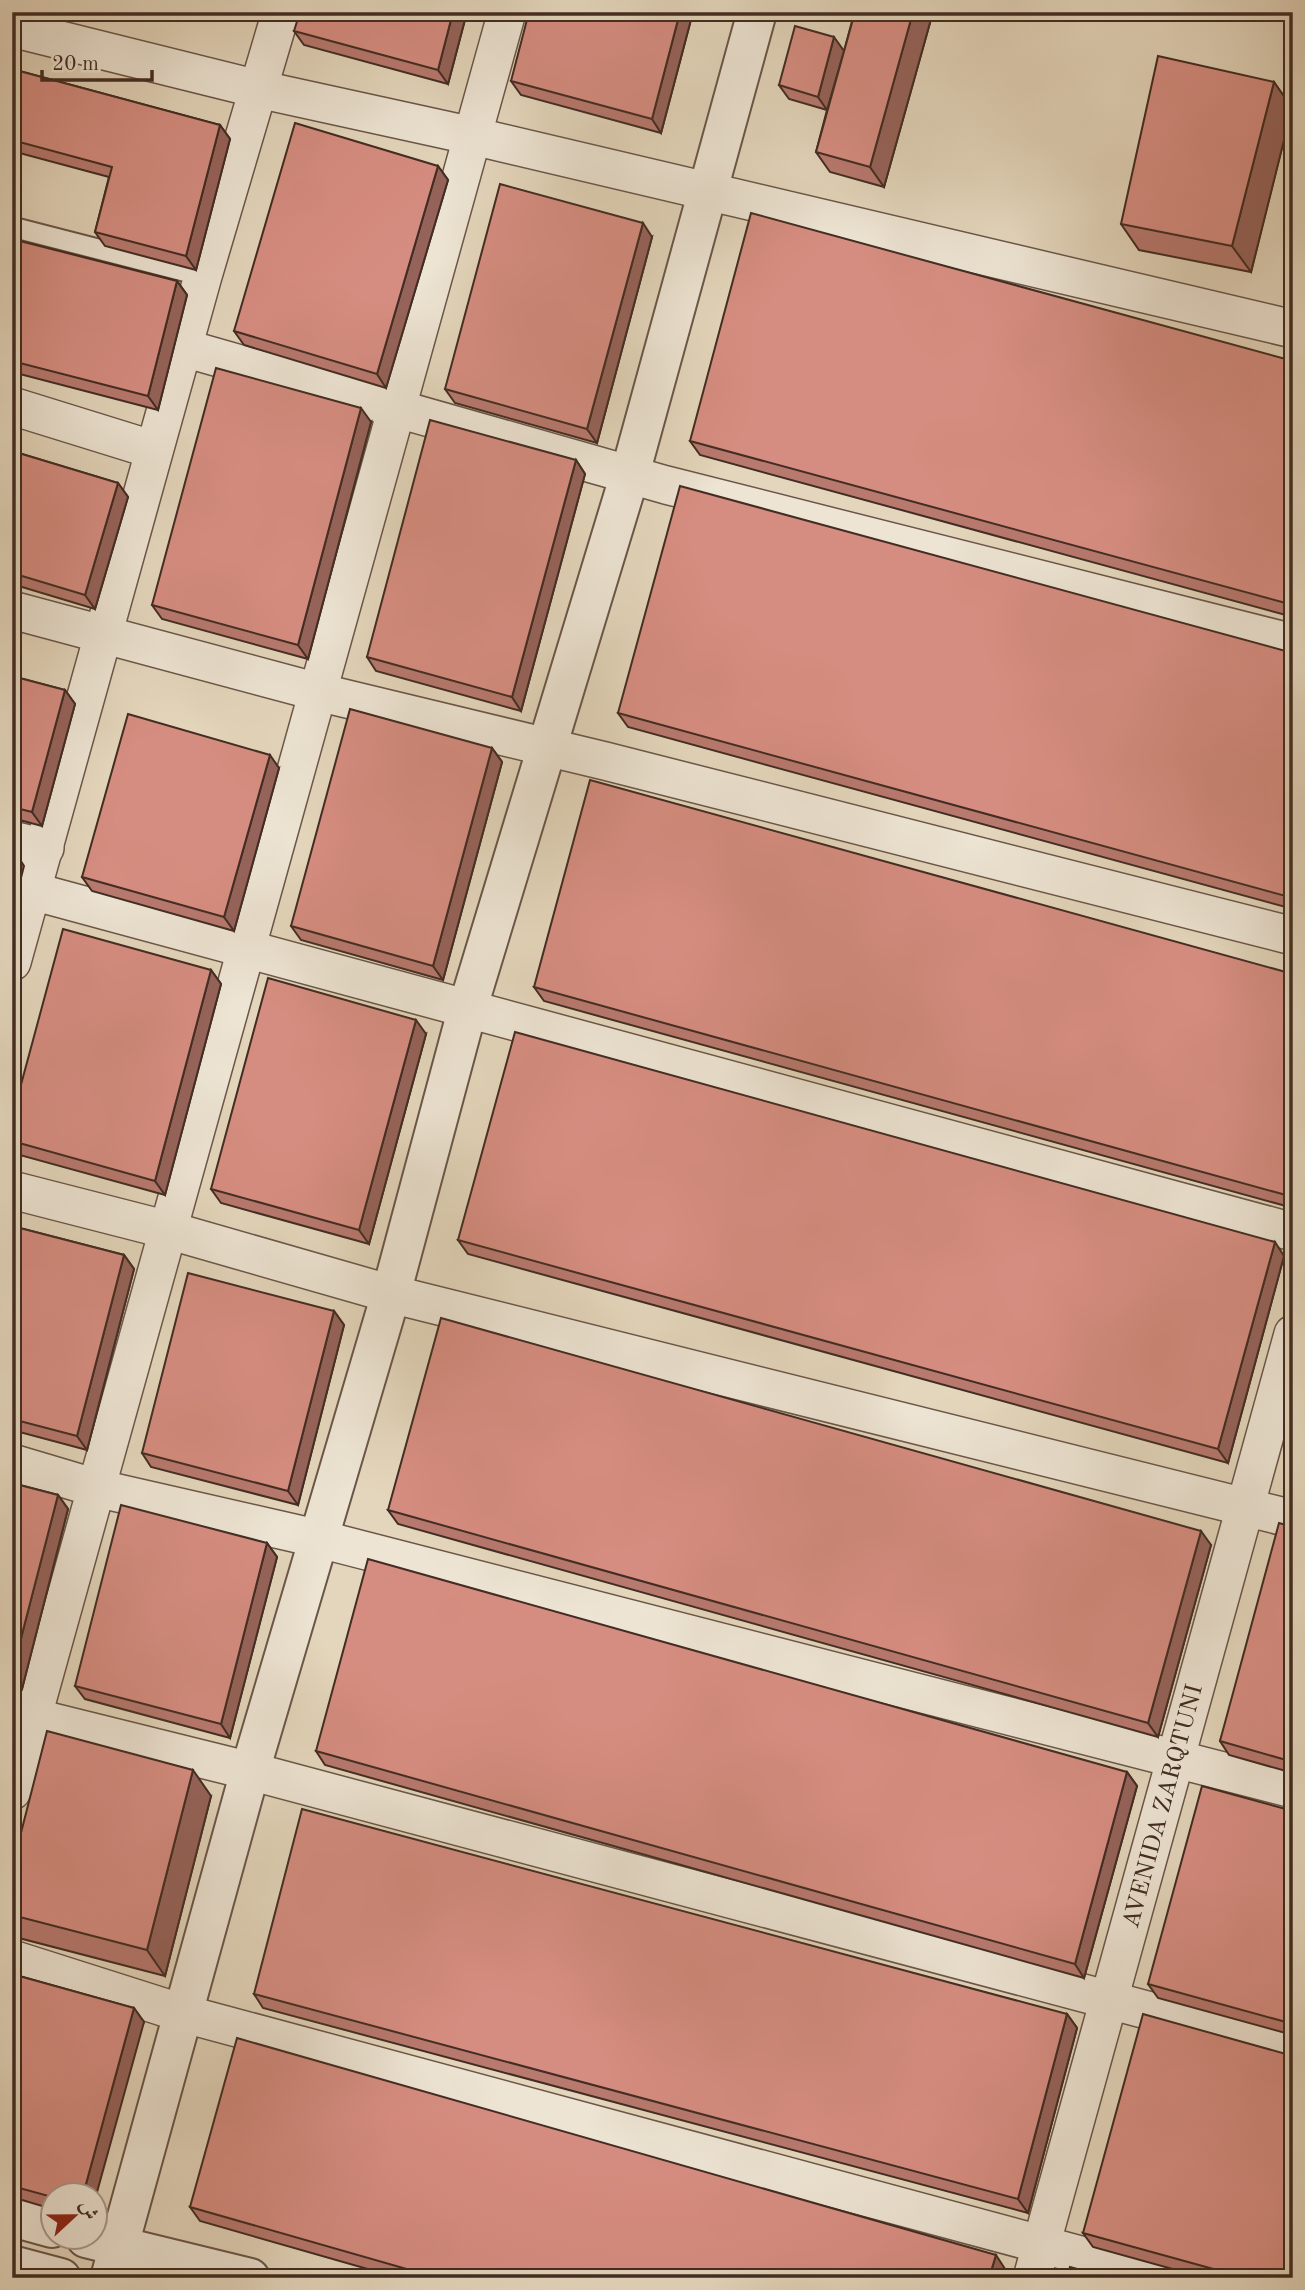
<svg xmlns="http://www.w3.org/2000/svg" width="1305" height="2290" viewBox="0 0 1305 2290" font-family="'Old Standard TT',Amiri,serif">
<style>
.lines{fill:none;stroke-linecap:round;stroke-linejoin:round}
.service-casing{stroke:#6a5649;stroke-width:23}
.minor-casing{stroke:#6a5649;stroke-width:40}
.tertiary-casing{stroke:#6a5649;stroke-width:42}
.service{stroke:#ede4d3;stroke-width:19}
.minor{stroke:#ede4d3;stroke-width:37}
.tertiary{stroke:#ede4d3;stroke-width:38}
.wall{fill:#b8796f;stroke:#422c23;stroke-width:2}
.shaded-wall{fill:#96635a;stroke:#422c23;stroke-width:2}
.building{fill:#d68d81;stroke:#422c23;stroke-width:2}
.labels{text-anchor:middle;stroke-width:7;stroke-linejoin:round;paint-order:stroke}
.street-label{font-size:24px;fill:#422c23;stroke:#ede4d3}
</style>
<rect width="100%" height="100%" fill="#e4d6bc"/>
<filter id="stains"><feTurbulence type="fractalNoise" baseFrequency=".00286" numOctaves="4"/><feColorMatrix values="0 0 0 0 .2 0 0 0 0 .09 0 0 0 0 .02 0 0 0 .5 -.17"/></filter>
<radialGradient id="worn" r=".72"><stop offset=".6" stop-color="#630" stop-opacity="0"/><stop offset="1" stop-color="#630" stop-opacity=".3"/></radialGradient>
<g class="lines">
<defs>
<path id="service" d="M12 227 203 276"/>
<g id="minor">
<path d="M12 28 258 89 473 136 1293 329"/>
<path d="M184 348 666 485 1293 643"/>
<path d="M12 406 154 450"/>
<path d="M12 610 318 692 605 761 1293 936"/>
<path d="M12 840 45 848"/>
<path d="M32 891 1293 1232"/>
<path d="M12 962 203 276 281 12"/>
<path d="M12 1190 168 1230 391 1294 1293 1519"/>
<path d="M12 1463 96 1488 320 1539 1293 1789"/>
<path d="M12 1712 250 1771 1293 2049"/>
<path d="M12 1791 507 12"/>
<path d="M12 1959 185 2014 1166 2278"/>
<path d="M1032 2278 1293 1334"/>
</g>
<g id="tertiary">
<path d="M12 2217 52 2228"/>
<path d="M86 2238 250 2278"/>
<path d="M12 2265 61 2278"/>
<path d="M110 2278 250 1771 391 1294 468 1007 630 474 757 12"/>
</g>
</defs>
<use href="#service" class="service-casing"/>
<use href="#minor" class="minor-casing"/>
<use href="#tertiary" class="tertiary-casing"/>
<use href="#service" class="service"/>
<use href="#minor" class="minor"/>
<use href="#tertiary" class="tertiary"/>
</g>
<g class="wall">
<path d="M467 12 448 84 304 45 294 31Z"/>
<path d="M693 12 661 133 521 95 511 81Z"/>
<path d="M848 12H933L884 187 830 172 816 152 827 110 789 99 779 85 844 51 854 14Z"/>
<path d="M1255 12H1293V22Z"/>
<path d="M12 69 220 125 230 139 196 270 105 246 95 232 109 177 12 151Z"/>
<path d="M1274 82 1292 108 1251 272 1139 250 1121 224Z"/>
<path d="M438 166 448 180 386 388 244 345 234 331Z"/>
<path d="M652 237 597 443 455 403 445 389Z"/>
<path d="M12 239 177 281 187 295 158 410 12 372Z"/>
<path d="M1293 361V617L700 455 690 441Z"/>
<path d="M371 422 308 659 162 619 152 605Z"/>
<path d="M12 451 118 483 128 497 95 609 12 584Z"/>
<path d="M576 460 585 474 521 711 376 671 367 657Z"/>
<path d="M1293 653V909L628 727 618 713Z"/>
<path d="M12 676 65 690 75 704 42 826 12 818Z"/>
<path d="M492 748 502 762 443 980 301 940 291 926Z"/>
<path d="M279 768 234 931 92 891 82 877Z"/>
<path d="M211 970 221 984 165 1195 16 1154 12 1148V1118Z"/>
<path d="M1293 974V1208L544 1001 534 987Z"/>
<path d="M426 1034 369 1244 221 1203 211 1189Z"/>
<path d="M12 1226 124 1255 134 1269 87 1450 12 1430Z"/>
<path d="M458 1240 1284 1256 1228 1463 468 1254Z"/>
<path d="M334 1311 344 1325 298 1505 151 1467 142 1453Z"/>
<path d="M12 1483 58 1495 68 1509 22 1689 12 1687Z"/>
<path d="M388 1510 1211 1545 1158 1737 398 1524Z"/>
<path d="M1293 1527V1773L1229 1755 1220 1741Z"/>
<path d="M267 1543 277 1557 230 1738 85 1699 75 1686Z"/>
<path d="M316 1751 1127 1772 1137 1786 1084 1978 325 1765Z"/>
<path d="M211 1796 165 1976 19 1938 12 1928V1868Z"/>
<path d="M1293 1811V2035L1158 1998 1148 1984Z"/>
<path d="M12 1974 134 2008 144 2022 52 2195V2209L12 2197Z"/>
<path d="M254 1994 1067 2014 1077 2028 1028 2213 263 2008Z"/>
<path d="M190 2207 1005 2269 1003 2278H399L200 2221Z"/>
<path d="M1083 2233 1293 2278H1205L1093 2247Z"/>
</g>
<g class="shaded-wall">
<path d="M453 12H467L448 84 438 70Z"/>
<path d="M680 12H693L661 133 652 119Z"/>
<path d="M913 12H933L884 187 870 167Z"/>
<path d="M834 37 844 51 827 110 818 97Z"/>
<path d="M1274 82 1292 108 1251 272 1232 246Z"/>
<path d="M220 125 230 139 196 270 186 256Z"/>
<path d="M438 166 448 180 386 388 377 374Z"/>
<path d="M643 223 652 237 597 443 587 429Z"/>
<path d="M177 281 187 295 158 410 148 396Z"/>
<path d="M361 408 371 422 308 659 298 645Z"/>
<path d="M576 460 585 474 521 711 512 697Z"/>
<path d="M118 483 128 497 95 609 85 595Z"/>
<path d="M65 690 75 704 42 826 32 812Z"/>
<path d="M492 748 502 762 443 980 433 966Z"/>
<path d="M270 755 279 768 234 931 224 917Z"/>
<path d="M15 852 24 866 12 913V861Z"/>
<path d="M211 970 221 984 165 1195 155 1181Z"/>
<path d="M416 1020 426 1034 369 1244 359 1230Z"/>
<path d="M1275 1242 1284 1256 1228 1463 1218 1449Z"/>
<path d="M124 1255 134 1269 87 1450 77 1436Z"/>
<path d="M334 1311 344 1325 298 1505 288 1491Z"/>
<path d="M58 1495 68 1509 22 1689 12 1676V1673Z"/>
<path d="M1201 1531 1211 1545 1158 1737 1148 1723Z"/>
<path d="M267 1543 277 1557 230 1738 221 1724Z"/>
<path d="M193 1770 211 1796 165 1976 147 1950Z"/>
<path d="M1127 1772 1137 1786 1084 1978 1075 1964Z"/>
<path d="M134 2008 144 2022 94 2203V2195H83Z"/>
<path d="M1067 2014 1077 2028 1028 2213 1018 2199Z"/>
<path d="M996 2255 1005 2269 1003 2278H989Z"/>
</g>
<g class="building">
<path d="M300 12H453L438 70 294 31Z"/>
<path d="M529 12H680L652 119 511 81Z"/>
<path d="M855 12H913L870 167 816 152Z"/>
<path d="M795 26 834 37 818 97 779 85Z"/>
<path d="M1158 56 1274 82 1232 246 1121 224Z"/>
<path d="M12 69 220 125 186 256 95 232 112 167 12 140Z"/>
<path d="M295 123 438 166 377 374 234 331Z"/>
<path d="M500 184 643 223 587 429 445 389Z"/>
<path d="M751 213 1293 361V605L690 441Z"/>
<path d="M12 239 177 281 148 396 12 361Z"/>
<path d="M216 368 361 408 298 645 152 605Z"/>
<path d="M430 420 576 460 512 697 367 657Z"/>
<path d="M12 451 118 483 85 595 12 573Z"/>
<path d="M680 486 1293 653V898L618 713Z"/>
<path d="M12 676 65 690 32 812 12 807Z"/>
<path d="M350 709 492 748 433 966 291 926Z"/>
<path d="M128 714 270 755 224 917 82 877Z"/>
<path d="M590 780 1293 974V1197L534 987Z"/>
<path d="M63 929 211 970 155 1181 12 1141V1118Z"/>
<path d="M268 978 416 1020 359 1230 211 1189Z"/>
<path d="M515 1032 1275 1242 1218 1449 458 1240Z"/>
<path d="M12 1226 124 1255 77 1436 12 1419Z"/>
<path d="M188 1273 334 1311 288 1491 142 1453Z"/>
<path d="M441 1318 1201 1531 1148 1723 388 1510Z"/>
<path d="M12 1483 58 1495 12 1673Z"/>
<path d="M121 1505 267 1543 221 1724 75 1686Z"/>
<path d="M1279 1523 1293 1527V1762L1220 1741Z"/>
<path d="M368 1559 1127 1772 1075 1964 316 1751Z"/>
<path d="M47 1731 193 1770 147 1950 12 1915V1868Z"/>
<path d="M1202 1786 1293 1811V2024L1148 1984Z"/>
<path d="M302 1809 1067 2014 1018 2199 254 1994Z"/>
<path d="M12 1974 134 2008 83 2195H52V2197L12 2186Z"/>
<path d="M1143 2014 1293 2056V2278H1246L1083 2233Z"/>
<path d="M237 2038 996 2255 989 2278H438L190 2207Z"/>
<path d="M1070 2267 1110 2278H1067Z"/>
</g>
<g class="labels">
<g class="street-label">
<text transform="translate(1162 1806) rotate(-75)" y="8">AVENIDA ZARQTUNI</text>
</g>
</g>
<rect width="1305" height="2290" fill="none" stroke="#e4d6bc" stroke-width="42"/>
<rect x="14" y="14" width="1277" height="2262" fill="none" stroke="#422c23" stroke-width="3.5"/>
<rect x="21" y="21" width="1263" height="2248" fill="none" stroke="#422c23" stroke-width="2"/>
<g transform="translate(74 2216) rotate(68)"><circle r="33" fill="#ede4d3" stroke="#a99a8d" stroke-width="2"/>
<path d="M0-5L12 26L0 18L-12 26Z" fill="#8f2418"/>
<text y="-10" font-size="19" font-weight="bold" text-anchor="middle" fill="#422c23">ش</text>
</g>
<path d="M42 70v10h110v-10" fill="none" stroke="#422c23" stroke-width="3.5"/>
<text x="52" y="70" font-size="21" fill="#422c23" stroke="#ede4d3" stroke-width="5" paint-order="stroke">20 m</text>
<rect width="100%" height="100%" filter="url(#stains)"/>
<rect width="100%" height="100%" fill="url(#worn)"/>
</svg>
